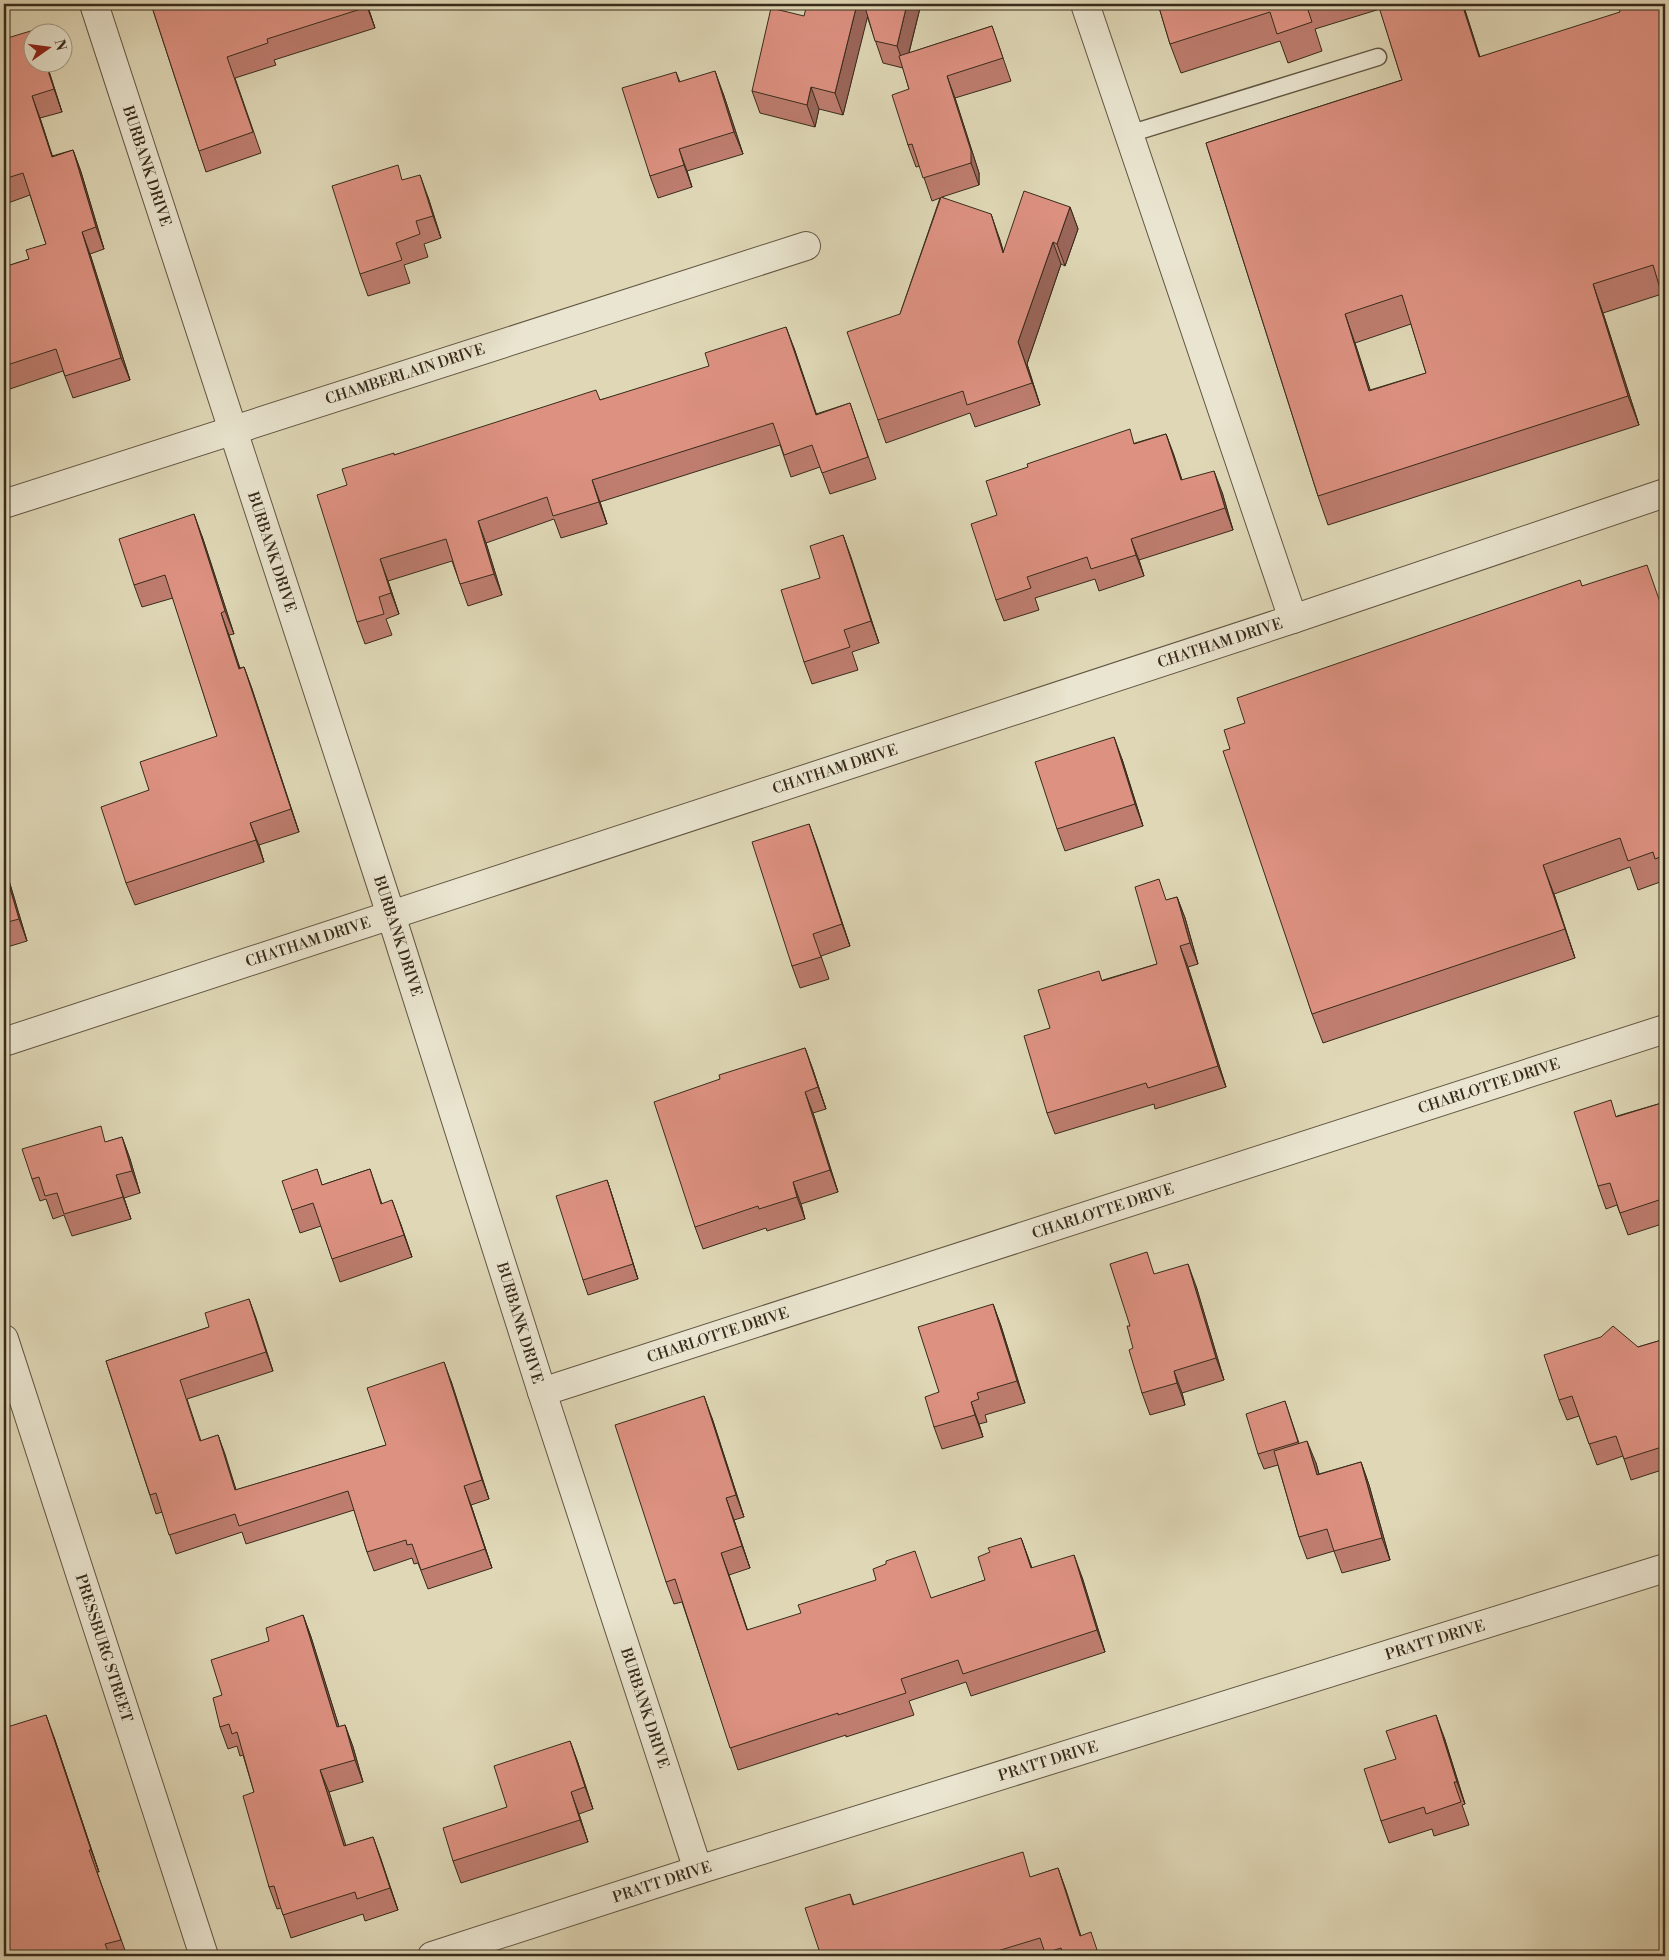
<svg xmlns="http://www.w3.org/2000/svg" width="1669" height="1960" viewBox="0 0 1669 1960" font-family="'Libre Bodoni',serif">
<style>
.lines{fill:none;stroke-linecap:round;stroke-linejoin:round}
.lane-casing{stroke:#625642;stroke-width:19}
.street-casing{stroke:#625642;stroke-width:30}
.lane{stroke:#eae5d0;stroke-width:16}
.street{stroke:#eae5d0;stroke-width:28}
.wall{fill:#be7d6f;stroke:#382b1b;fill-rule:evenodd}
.shaded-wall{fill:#9b665a;stroke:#382b1b}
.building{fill:#dd9181;stroke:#382b1b;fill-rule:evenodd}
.labels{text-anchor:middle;stroke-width:4;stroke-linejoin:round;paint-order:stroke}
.street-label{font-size:15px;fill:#382b1b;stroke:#eae5d0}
</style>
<rect width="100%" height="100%" fill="#dfd7b6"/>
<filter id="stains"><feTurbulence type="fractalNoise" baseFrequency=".004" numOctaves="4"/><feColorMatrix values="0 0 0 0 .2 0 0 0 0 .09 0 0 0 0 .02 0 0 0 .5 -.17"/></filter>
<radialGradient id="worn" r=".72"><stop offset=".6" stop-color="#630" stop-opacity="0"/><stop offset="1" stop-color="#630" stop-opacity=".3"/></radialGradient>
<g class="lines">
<defs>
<path id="lane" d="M1129 134 1378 57"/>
<g id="street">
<path d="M94 4 391 915 542 1392 698 1870"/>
<path d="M1085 4 1293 619"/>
<path d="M4 504 806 246"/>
<path d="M4 1042 1293 619 1665 493"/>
<path d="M4 1339 204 1956"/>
<path d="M542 1392 1665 1029"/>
<path d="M432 1956 698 1870 1665 1568"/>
</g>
</defs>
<use href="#lane" class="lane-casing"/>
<use href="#street" class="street-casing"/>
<use href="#lane" class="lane"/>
<use href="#street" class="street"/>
</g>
<g class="wall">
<path d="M151 4H367L375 28 274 60 276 65 235 78 261 153 206 172 199 151Z"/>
<path d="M857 4H921L909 53 992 26 1011 81 955 98 979 173V185L942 197 999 237 1003 251 1070 207 1078 229 1065 266 1061 264 1027 364 1040 405 975 427 970 413 886 443 878 420 900 314 940 198 932 201 920 166 916 167 908 145 909 89 903 68 883 63 867 16 843 115 819 109 815 127 760 113 752 91 804 16Z"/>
<path d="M1158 4H1463L1480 57 1665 4 1662 294 1603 313 1639 425 1328 525 1318 496 1206 143 1402 80 1380 9 1315 29 1322 51 1288 63 1280 41 1181 73 1170 44ZM1411 324 1426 373 1370 390 1355 343Z"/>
<path d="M4 39 46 62 62 112 40 118 52 156 73 150 81 172 104 249 90 254 130 380 73 398 63 371 4 391V267L29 259 46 244 30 195 8 203 4 190Z"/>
<path d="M676 72 680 82 723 93 743 154 687 171 692 187 658 198 650 176Z"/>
<path d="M403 180 428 197 441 238 424 244 428 257 404 265 410 283 368 296 360 274Z"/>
<path d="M794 348 816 414 850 403 876 479 830 494 820 467 791 477 780 445 600 502 607 524 561 538 554 519 486 543 502 595 468 606 452 561 388 581 399 614 386 619 392 635 365 644 357 622 347 485 394 455Z"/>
<path d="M1166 434 1182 480 1222 492 1233 530 1139 560 1144 576 1099 591 1095 579 1035 598 1039 610 1004 621 996 600 997 515 1135 443Z"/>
<path d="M843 535 879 643 852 652 858 670 812 684 804 662Z"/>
<path d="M202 536 234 634 229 635 240 668 244 667 252 689 299 832 259 845 264 862 135 905 126 883 149 790 217 736 173 598 142 607 134 585Z"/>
<path d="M1582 586 1660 602 1665 600V886L1663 881 1638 890 1630 867 1554 894 1575 958 1323 1043 1312 1014 1230 749 1245 723Z"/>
<path d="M1122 759 1143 826 1065 851 1057 829Z"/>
<path d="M809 824 850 946 821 956 829 979 800 988 792 966Z"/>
<path d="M4 864 27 941 4 948Z"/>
<path d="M1177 897 1185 918 1198 964 1188 967 1226 1087 1155 1109 1154 1104 1055 1134 1047 1113 1050 1028 1103 980 1157 964 1167 900Z"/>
<path d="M805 1048 813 1070 826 1109 813 1113 838 1192 801 1204 805 1219 767 1231 766 1228 703 1249 695 1227 720 1079Z"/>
<path d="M1665 1102V1223L1628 1235 1617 1205 1606 1209 1598 1186 1617 1116Z"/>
<path d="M122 1137 130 1159 140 1193 124 1198 131 1219 72 1236 64 1215 53 1219 46 1199 40 1201 32 1179 106 1142Z"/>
<path d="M317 1169 322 1185 370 1169 382 1204 400 1222 412 1257 340 1282 321 1226 300 1233 292 1210Z"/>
<path d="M607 1180 612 1195 638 1279 588 1295 583 1280Z"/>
<path d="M1155 1274 1196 1286 1224 1380 1182 1393 1185 1405 1150 1415 1142 1393 1130 1326Z"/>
<path d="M249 1299 273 1371 187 1399 201 1441 218 1435 236 1490 386 1445 451 1381 489 1499 471 1505 492 1568 428 1589 418 1563 414 1564 412 1558 374 1571 367 1552 354 1510 246 1544 242 1532 176 1554 162 1512 156 1514 106 1361 209 1327Z"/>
<path d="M993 1304 1001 1326 1025 1403 985 1415 987 1422 979 1424 983 1437 942 1449 934 1427 939 1392Z"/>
<path d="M1665 1339V1469L1631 1480 1623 1456 1597 1465 1579 1416 1567 1420 1559 1400 1638 1347Z"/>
<path d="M1285 1401 1299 1443 1316 1463 1319 1474 1361 1462 1369 1485 1390 1560 1342 1573 1334 1551 1307 1559 1299 1537 1278 1465 1264 1469 1258 1454Z"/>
<path d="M712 1418 744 1517 734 1520 750 1568 729 1575 747 1630 932 1598 985 1580 990 1552 1021 1538 1032 1568 1082 1577 1105 1652 971 1696 966 1682 909 1701 914 1715 846 1737V1735L738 1770 682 1602 674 1604 666 1582Z"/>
<path d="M303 1615 311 1637 339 1727 345 1725 353 1747 363 1782 329 1792 345 1846 373 1837 398 1910 365 1921 363 1914 291 1938 281 1908 277 1909 269 1887 254 1792 243 1755 240 1756 237 1746 228 1749 220 1727 222 1695 269 1641Z"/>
<path d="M54 1737 99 1872H97L127 1956H4L10 1871Z"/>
<path d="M1444 1737 1465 1804 1462 1805 1469 1825 1434 1836 1432 1829 1389 1843 1381 1821 1396 1759Z"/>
<path d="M570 1741 578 1763 593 1809 579 1814 588 1842 461 1883 453 1861 507 1807Z"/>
<path d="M1058 1868 1081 1936 1100 1956H808L820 1953 850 1894 854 1905 1031 1877Z"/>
</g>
<g class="shaded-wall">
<path d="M366 4H367L375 28Z"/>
<path d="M857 4H866L869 11 843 115 835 93Z"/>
<path d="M907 4H921L905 68 897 46Z"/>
<path d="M1462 4H1463L1489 86 1479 57Z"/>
<path d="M45 62H46L62 112 54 89Z"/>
<path d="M715 71 723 93 743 154 734 132Z"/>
<path d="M947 76 955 98 979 173V185L971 163Z"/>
<path d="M811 87 819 109 815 127 807 105Z"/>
<path d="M32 96 40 118 60 179 52 157Z"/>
<path d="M679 149 687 171 692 187 684 165Z"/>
<path d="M73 150 81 172 104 249 96 227Z"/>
<path d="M420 175 428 197 441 238 433 216Z"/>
<path d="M1070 207 1078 229 1065 266 1057 244Z"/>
<path d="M991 214 999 237 1011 275 1003 253Z"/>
<path d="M82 232 90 254 130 380 121 358Z"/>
<path d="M1053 242 1061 264 1027 364 1040 405 1018 342Z"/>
<path d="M1593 284 1603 313 1639 425 1628 396Z"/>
<path d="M1345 314 1355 343 1380 420 1369 391Z"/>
<path d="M786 327 794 348 824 436 816 415Z"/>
<path d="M1166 434 1174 455 1189 502 1181 480Z"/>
<path d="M1214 471 1222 492 1233 530 1225 508Z"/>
<path d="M592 480 600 502 607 524 599 502Z"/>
<path d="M194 514 202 536 234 634 225 611Z"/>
<path d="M478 521 486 543 502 595 494 574Z"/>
<path d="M843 535 851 557 879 643 871 621Z"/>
<path d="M1131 539 1139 560 1144 576 1136 555Z"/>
<path d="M380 559 388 581 399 614 391 593Z"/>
<path d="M221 613 229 635 247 691 239 669Z"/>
<path d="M244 667 252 689 299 832 291 809Z"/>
<path d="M1114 737 1122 759 1143 826 1135 804Z"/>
<path d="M250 823 259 845 264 862 256 840Z"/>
<path d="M809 824 817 846 850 946 842 924Z"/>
<path d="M4 864 27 941 19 919 4 868Z"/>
<path d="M1543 865 1554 894 1575 958 1565 929Z"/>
<path d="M1177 897 1185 918 1198 964 1190 943Z"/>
<path d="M1180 946 1188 967 1226 1087 1218 1066Z"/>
<path d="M805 1048 813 1070 826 1109 818 1087Z"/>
<path d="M805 1092 813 1113 838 1192 830 1170Z"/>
<path d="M122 1137 130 1159 140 1193 132 1171Z"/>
<path d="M116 1175 124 1198 131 1219 123 1197Z"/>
<path d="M607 1180 612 1195 638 1279 633 1264Z"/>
<path d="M793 1182 801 1204 805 1219 797 1197Z"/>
<path d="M392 1200 400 1222 412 1257 404 1235Z"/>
<path d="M1188 1264 1196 1286 1224 1380 1216 1358Z"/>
<path d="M249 1299 256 1318 273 1371 266 1352Z"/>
<path d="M993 1304 1001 1326 1025 1403 1017 1381Z"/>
<path d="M444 1362 451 1381 489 1499 482 1480Z"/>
<path d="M1174 1371 1182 1393 1185 1405 1177 1383Z"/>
<path d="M704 1396 712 1418 744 1517 736 1495Z"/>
<path d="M971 1402 979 1424 983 1437 975 1415Z"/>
<path d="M218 1435 225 1454 242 1509 235 1490Z"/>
<path d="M1307 1441 1316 1463 1325 1497 1317 1475Z"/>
<path d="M1361 1462 1369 1485 1390 1560 1382 1538Z"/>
<path d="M464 1486 471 1505 492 1568 485 1549Z"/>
<path d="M726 1498 734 1520 750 1568 742 1546Z"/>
<path d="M1021 1538 1029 1560 1039 1590 1031 1568Z"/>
<path d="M721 1553 729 1575 755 1652 747 1630Z"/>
<path d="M1074 1555 1082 1577 1105 1652 1097 1630Z"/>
<path d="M303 1615 311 1637 346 1749 337 1727Z"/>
<path d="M46 1715 54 1737 99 1872 91 1850Z"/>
<path d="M1436 1715 1444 1737 1465 1804 1457 1782Z"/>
<path d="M345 1725 353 1747 363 1782 355 1760Z"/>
<path d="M570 1741 578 1763 593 1809 585 1787Z"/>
<path d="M320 1770 329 1792 353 1868 344 1846Z"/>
<path d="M571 1792 579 1814 588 1842 580 1820Z"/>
<path d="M373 1837 381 1859 398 1910 390 1888Z"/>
<path d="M1058 1868 1066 1890 1087 1956 1080 1936Z"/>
</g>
<g class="building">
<path d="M151 4H366L367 7 267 39 268 43 227 57 253 132 199 151Z"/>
<path d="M807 4H857L835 93 811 87 807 105 752 91 771 8 804 16Z"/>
<path d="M865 4H907L897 46 875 41 865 7Z"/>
<path d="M1158 4H1306L1312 22 1277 34 1270 12 1170 44Z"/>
<path d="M1378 4H1462L1479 57 1620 12 1618 4H1665V305L1653 265 1593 284 1628 396 1318 496 1206 143 1402 80ZM1402 295 1426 373 1369 391 1345 314Z"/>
<path d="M992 26 1003 58 947 76 971 151V163L923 178 912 144 908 145 892 95 909 89 899 56Z"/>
<path d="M34 30 35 32H32V62H45L54 89 32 96 52 157 73 150 96 227 82 232 121 358 65 376 56 349 4 366V267L29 259 26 250 46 244 23 173 4 179V39Z"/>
<path d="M715 71 734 132 679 149 684 165 650 176 622 88 676 72 679 82Z"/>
<path d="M398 165 402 180 420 175 433 216 416 221 420 234 396 243 402 260 360 274 332 186Z"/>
<path d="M1024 191 1070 207 1057 244 1053 242 1018 342 1032 383 967 405 963 391 878 420 847 332 900 314 941 197 991 214 1003 253Z"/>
<path d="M786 327 816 415 850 403 868 457 822 473 812 445 784 455 773 423 592 480 599 502 553 516 547 497 478 521 494 574 460 584 446 539 380 559 391 593 379 597 384 614 357 622 317 495 347 485 342 469 394 453V455L596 390 600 400 709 366 705 353Z"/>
<path d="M1130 429 1134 444 1166 434 1181 480 1214 471 1225 508 1131 539 1136 555 1091 569 1087 557 1027 577 1031 588 996 600 971 524 997 515 986 481 1028 467 1027 464Z"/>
<path d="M194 514 225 611 221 613 239 669 244 667 291 809 250 823 256 840 126 883 101 807 149 790 140 762 217 736 165 575 134 585 119 539Z"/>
<path d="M843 535 871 621 844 630 850 647 804 662 781 590 820 578 810 546Z"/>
<path d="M1647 565 1660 602 1665 600V855L1655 859 1653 852 1628 861 1620 838 1543 865 1565 929 1312 1014 1223 751 1230 749 1224 730 1245 723 1237 698 1580 580 1582 586Z"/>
<path d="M1114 737 1135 804 1057 829 1035 762Z"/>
<path d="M809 824 842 924 813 934 821 957 792 966 752 842Z"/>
<path d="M4 868 19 919 4 923Z"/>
<path d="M1159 879 1166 900 1177 897 1190 943 1180 946 1218 1066 1148 1088 1146 1083 1047 1113 1024 1036 1050 1028 1038 990 1099 971 1102 981 1157 964 1135 887Z"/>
<path d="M805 1048 818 1087 805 1092 830 1170 793 1182 797 1197 759 1209 758 1206 695 1227 654 1102 720 1079 719 1075Z"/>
<path d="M1611 1100 1616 1117 1665 1102V1198L1620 1213 1610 1183 1598 1186 1574 1112Z"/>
<path d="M101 1126 105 1142 122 1137 132 1171 116 1175 123 1197 64 1214 57 1193 45 1196 39 1177 32 1179 22 1149Z"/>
<path d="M317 1169 322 1185 370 1169 381 1204 392 1200 404 1235 332 1259 313 1203 292 1210 282 1181Z"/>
<path d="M607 1180 633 1264 583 1280 556 1196Z"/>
<path d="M1147 1252 1154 1274 1188 1264 1216 1358 1174 1371 1177 1383 1142 1393 1129 1350 1133 1348 1127 1326H1130L1110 1264Z"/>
<path d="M249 1299 266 1352 180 1380 200 1441 218 1435 235 1490 386 1445 367 1388 444 1362 482 1480 464 1486 485 1549 421 1570 412 1544 407 1545 406 1540 367 1552 348 1491 239 1526 235 1514 169 1535 156 1493 150 1495 106 1361 209 1327 205 1313Z"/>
<path d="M993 1304 1017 1381 977 1393 979 1399 971 1402 975 1415 934 1427 925 1397 939 1392 918 1327Z"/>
<path d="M1613 1326 1638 1347 1665 1339V1446L1624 1459 1616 1436 1589 1444 1572 1396 1559 1400 1544 1355 1601 1337Z"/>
<path d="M704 1396 736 1495 726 1498 742 1546 721 1553 747 1630 801 1613 798 1605 876 1580 873 1569 886 1564V1561L915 1551 931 1598 985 1580 978 1557 990 1552 988 1548 1021 1538 1031 1568 1074 1555 1097 1630 963 1674 958 1660 901 1679 906 1693 838 1715V1713L730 1748 675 1579 666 1582 615 1425Z"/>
<path d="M1285 1401 1298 1442 1258 1454 1246 1414Z"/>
<path d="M1307 1441 1317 1475 1361 1462 1382 1538 1334 1551 1327 1529 1299 1537 1274 1451Z"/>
<path d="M303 1615 337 1727 345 1725 355 1760 320 1770 344 1846 373 1837 390 1888 357 1899 355 1892 283 1915 274 1886 269 1887 243 1796 254 1792 237 1732 232 1734 229 1724 220 1727 213 1698 222 1695 211 1660 269 1641 266 1628Z"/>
<path d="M46 1715 91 1850H89L121 1940 105 1944 110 1956H4V1873L10 1871 4 1852V1728Z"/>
<path d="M1436 1715 1457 1782H1454L1461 1802 1426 1814 1424 1807 1381 1821 1364 1769 1396 1759 1386 1731Z"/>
<path d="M570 1741 585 1787 571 1792 580 1820 453 1861 443 1828 507 1807 494 1766Z"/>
<path d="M1023 1852 1030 1877 1058 1868 1080 1936 1091 1932 1099 1956H1064L1061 1948 1045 1953 1040 1938 981 1956H808L820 1953 805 1908 850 1894 853 1905Z"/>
</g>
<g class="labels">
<g class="street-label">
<text transform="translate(147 166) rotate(72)" y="5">BURBANK DRIVE</text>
<text transform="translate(405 374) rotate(-18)" y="5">CHAMBERLAIN DRIVE</text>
<text transform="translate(272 552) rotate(72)" y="5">BURBANK DRIVE</text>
<text transform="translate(1220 643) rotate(-18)" y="5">CHATHAM DRIVE</text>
<text transform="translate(835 769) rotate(-18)" y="5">CHATHAM DRIVE</text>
<text transform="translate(398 936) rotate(72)" y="5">BURBANK DRIVE</text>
<text transform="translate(308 942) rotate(-18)" y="5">CHATHAM DRIVE</text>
<text transform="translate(1489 1086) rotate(-18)" y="5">CHARLOTTE DRIVE</text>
<text transform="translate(1103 1211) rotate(-18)" y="5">CHARLOTTE DRIVE</text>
<text transform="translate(520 1323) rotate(73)" y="5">BURBANK DRIVE</text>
<text transform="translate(718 1335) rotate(-18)" y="5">CHARLOTTE DRIVE</text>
<text transform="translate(1435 1640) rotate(-17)" y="5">PRATT DRIVE</text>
<text transform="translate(104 1648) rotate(72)" y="5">PRESSBURG STREET</text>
<text transform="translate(645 1708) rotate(72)" y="5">BURBANK DRIVE</text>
<text transform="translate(1048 1761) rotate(-17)" y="5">PRATT DRIVE</text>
<text transform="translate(662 1882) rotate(-18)" y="5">PRATT DRIVE</text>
</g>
</g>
<rect width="1669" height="1960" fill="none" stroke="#dfd7b6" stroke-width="20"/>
<rect x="5" y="5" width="1659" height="1950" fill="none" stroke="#382b1b" stroke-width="2.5"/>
<rect x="10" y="10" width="1649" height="1940" fill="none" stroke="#382b1b"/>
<g transform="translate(48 48) rotate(76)"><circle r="24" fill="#eae5d0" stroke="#a39b88"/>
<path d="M0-4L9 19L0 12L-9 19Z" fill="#8f2418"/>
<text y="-8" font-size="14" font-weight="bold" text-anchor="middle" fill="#382b1b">N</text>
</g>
<rect width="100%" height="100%" filter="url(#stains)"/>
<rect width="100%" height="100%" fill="url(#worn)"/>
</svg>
